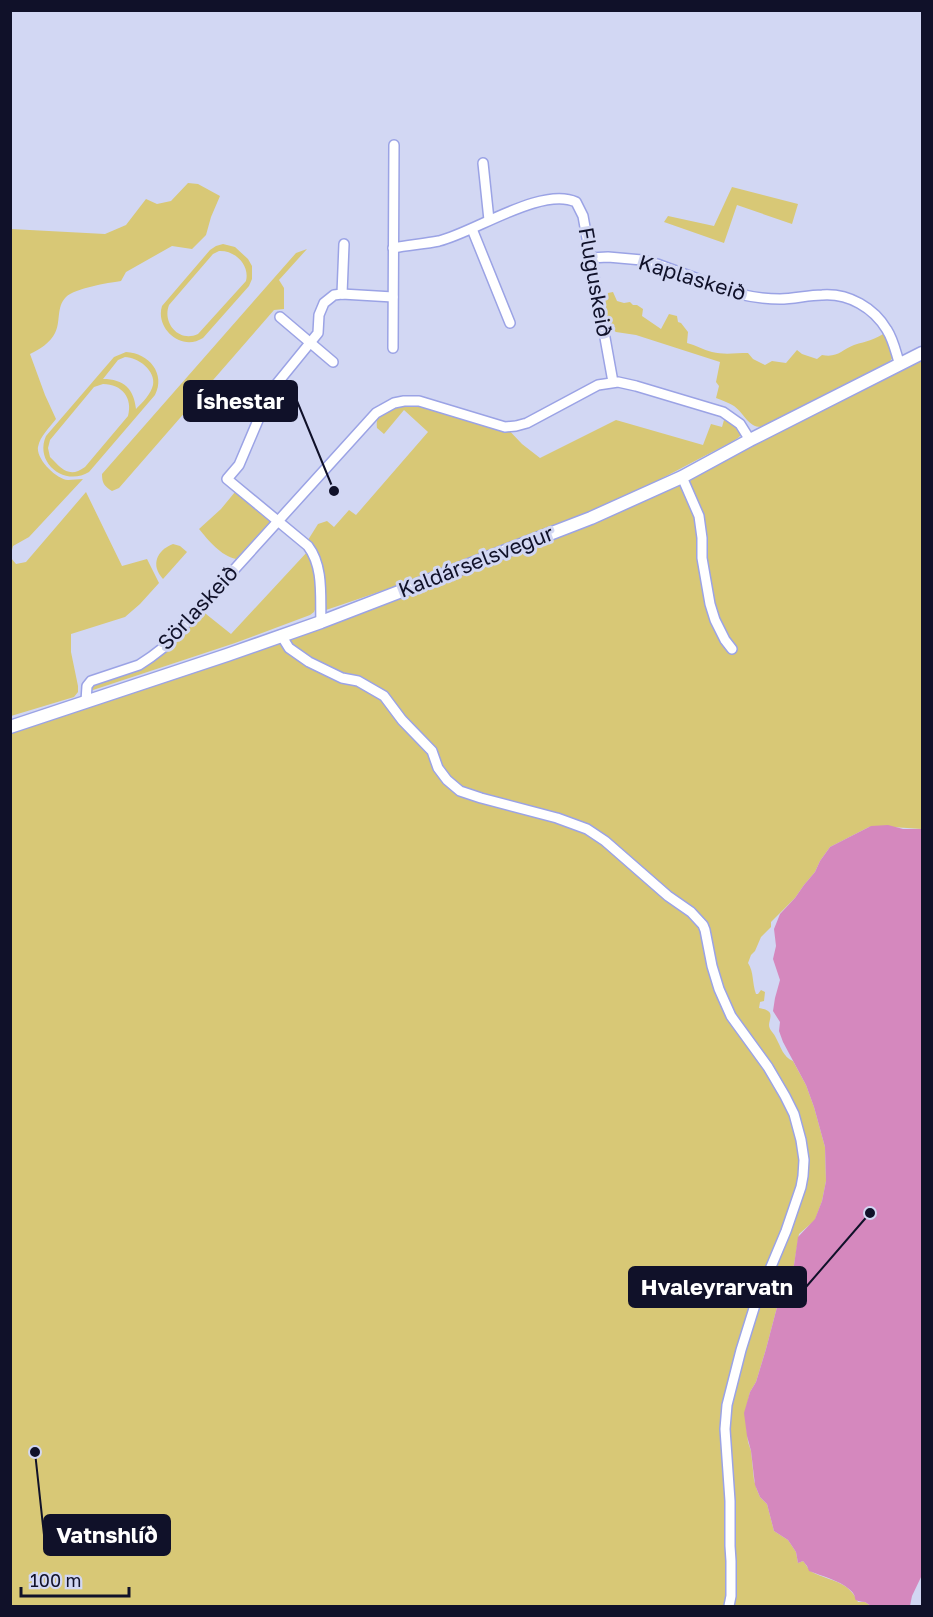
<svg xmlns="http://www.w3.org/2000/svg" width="933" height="1617" viewBox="0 0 933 1617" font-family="'Golos Text',sans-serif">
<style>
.green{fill:#d8c876;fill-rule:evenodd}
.water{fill:#d588be}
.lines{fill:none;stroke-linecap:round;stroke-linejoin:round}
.street-casing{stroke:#9ba3e5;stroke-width:12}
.secondary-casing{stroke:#9ba3e5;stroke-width:15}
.street{stroke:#fff;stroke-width:9}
.secondary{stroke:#fff;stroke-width:12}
.labels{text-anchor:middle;stroke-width:6;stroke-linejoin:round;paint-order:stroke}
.street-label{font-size:21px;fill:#101129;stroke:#d2d7f3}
.leader{fill:none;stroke:#101129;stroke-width:2}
.callout-dot{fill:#101129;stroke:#d2d7f3;stroke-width:2}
.callout{fill:#101129;stroke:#101129;stroke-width:2}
.callout-label{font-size:22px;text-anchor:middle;font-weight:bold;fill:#fff}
</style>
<rect width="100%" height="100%" fill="#d2d7f3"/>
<g class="green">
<path d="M188 183 198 184 220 196 211 217 206 235 192 249 172 246 126 272 121 281C107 283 76 288 66 297 56 307 61 322 55 333 51 342 39 350 30 354L45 395 56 419C50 427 40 436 38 447 36 459 56 479 68 480 73 480 78 479 83 479L29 537 13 546 11 554V229L105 234 126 225 146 199 157 204 171 201Z"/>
<path d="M732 187 798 204 792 224 737 205 724 243 664 222 668 216 714 226Z"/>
<path d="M223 244 235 247 248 259 252 266V279L249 286 203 338C181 352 155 328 162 306L210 250 216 246ZM219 251C235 250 250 265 246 281L198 334C179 343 162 323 169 305L213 254Z"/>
<path d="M307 249 279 280 284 288V309L274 310 119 488 112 491C104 486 102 483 102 474L296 253Z"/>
<path d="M613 292 617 301 624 303 630 302 633 305H637L643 309 642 316 661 329 669 314 677 316 678 322 681 323 688 332 687 343C696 345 703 350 712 352 724 355 735 353 748 353L753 359 765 365 772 361 786 363 797 350 802 354 817 359 822 355C838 358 841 350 854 345 867 341 875 340 886 332L893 357 888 364 761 427C748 427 744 413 734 406 729 403 722 400 716 398L719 386 716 382 720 362 636 335 616 332 610 328C607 311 600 314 608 293Z"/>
<path d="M126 352C149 353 166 374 155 395L89 472C65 487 34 463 46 436L114 357ZM125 357C138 357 156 371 153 385 151 394 142 403 136 409 134 389 124 379 103 379L118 360ZM103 384C122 384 133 398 128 416L85 467C69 479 61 468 50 457L48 448 50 440 94 387Z"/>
<path d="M922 354V829L877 826 869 827 830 847 820 861 815 872 804 885 795 898 771 922V927L761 937 755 951 751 955 748 963C754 972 752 983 756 994H758L761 990 765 992 764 1001 760 1002 759 1008C762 1009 766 1009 768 1011 773 1014 769 1021 769 1025 769 1030 774 1033 776 1038 781 1047 783 1057 793 1061L806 1085 814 1107 825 1147 826 1181 822 1201 815 1220 799 1234 794 1265 781 1292 766 1349 756 1382 750 1392 745 1413 748 1442 751 1451 754 1480 757 1490 760 1497 767 1504 774 1531 788 1540 796 1552 798 1563 803 1561C807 1565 808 1570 812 1572 831 1582 848 1580 858 1602H865L871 1606H11L10 722 276 636 292 639 290 636 680 481 685 489 698 469Z"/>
<path d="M410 403 504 425 522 444 540 458 616 420 703 445 711 424 722 427 724 420 735 424 742 434 738 438 730 443C688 464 647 487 604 507 514 547 420 578 326 610L322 607 316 551 308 540 318 524 327 521 334 527 349 510 356 515 428 432 404 410 384 434 377 428C374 409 395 406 410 403Z"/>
<path d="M241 491 271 521 236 559C221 556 208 540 199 529L221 509 235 492Z"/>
<path d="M86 492 122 566 147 559 159 583 140 604 125 617 71 634V652L78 686V692L74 697 11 716V558L16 564 26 562Z"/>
<path d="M173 544 180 546 187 552 163 579C150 565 157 550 173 544Z"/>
<path d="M308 551 315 565 316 607 314 612 310 615 235 643 93 690 90 688 92 681 143 661 201 610 231 634Z"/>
</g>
<path class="water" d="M888 825 903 829H922V1575L912 1596 910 1606H871L865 1602C848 1600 861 1599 849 1589 838 1580 822 1576 809 1571L807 1566 803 1561 798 1563 796 1552 788 1540 774 1531 767 1504 760 1497 755 1485 751 1451 747 1436 744 1413 750 1392 756 1382 766 1349 781 1292 794 1265 798 1237 815 1219 822 1201 826 1181 825 1147 814 1107 806 1085 783 1042 779 1031 780 1022 773 1011 775 998 780 980 773 959 776 946 774 929 780 914 795 898 804 885 815 872 820 861 830 847 871 826Z"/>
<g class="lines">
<defs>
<g id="street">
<path d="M483 163 489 220"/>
<path d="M472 229 510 323"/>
<path d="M393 248C408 245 424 244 439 241 475 232 542 186 576 202L583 216 613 382"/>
<path d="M590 258 608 257 642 260 657 264 739 294C752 297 766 299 780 299 794 299 808 295 822 295 849 293 874 308 887 330 894 341 896 354 900 365"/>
<path d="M342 294 344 244"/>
<path d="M280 317 333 362"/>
<path d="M393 348 394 145"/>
<path d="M682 477 699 516 702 538V558L710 604 715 620 725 640 732 649"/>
<path d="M321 622C320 597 324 567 308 546L227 479 239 465 270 392 318 333 319 315 324 303 334 295 342 294 393 297"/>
<path d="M281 635 289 648 309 662 342 678 358 681 384 696 402 720 432 751 438 768 447 780 460 791 481 798 557 818 587 829 605 841 668 896 691 912 703 925 705 930 712 966 719 989 731 1016 768 1067 785 1096 794 1114 801 1140 804 1160 803 1176 801 1187 786 1231 755 1305 741 1350 727 1405 725 1429 730 1501V1546L731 1561V1596L729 1606"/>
<path d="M86 701 87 686 91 681 139 665 151 657 164 647 376 413 394 403 404 401H419L505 427 516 426 527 423 598 385 618 382 636 386 723 412 740 424 750 440"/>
</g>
<path id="secondary" d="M10 727 227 655 321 622 591 518 682 477 750 440 922 353"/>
</defs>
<use href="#street" class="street-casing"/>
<use href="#secondary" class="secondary-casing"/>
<use href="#street" class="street"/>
<use href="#secondary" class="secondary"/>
</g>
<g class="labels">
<g class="street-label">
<text transform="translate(692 278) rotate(17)" y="7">Kaplaskeið</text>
<text transform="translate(595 282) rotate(80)" y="7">Fluguskeið</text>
<text transform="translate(476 562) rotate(-21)" y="7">Kaldárselsvegur</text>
<text transform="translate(198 608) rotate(-47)" y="7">Sörlaskeið</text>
</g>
</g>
<path class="leader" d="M334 491L297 401M870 1213L806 1287M35 1452L44 1535"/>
<g class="callout-dot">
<circle cx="334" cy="491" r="6"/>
<circle cx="870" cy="1213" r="6"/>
<circle cx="35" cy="1452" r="6"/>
</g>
<g class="callout">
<rect x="184" y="381" width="113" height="40" rx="6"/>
<rect x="629" y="1267" width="177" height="40" rx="6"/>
<rect x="44" y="1515" width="126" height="40" rx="6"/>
</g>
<g class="callout-label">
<text x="240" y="409">Íshestar</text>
<text x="717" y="1295">Hvaleyrarvatn</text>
<text x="107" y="1543">Vatnshlíð</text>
</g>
<rect width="933" height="1617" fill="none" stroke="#101129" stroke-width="24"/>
<path d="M21 1587v9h108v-9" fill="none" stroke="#101129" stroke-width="3"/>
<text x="30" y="1587" font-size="18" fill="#101129" stroke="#d2d7f3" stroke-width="4.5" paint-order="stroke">100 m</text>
</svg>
